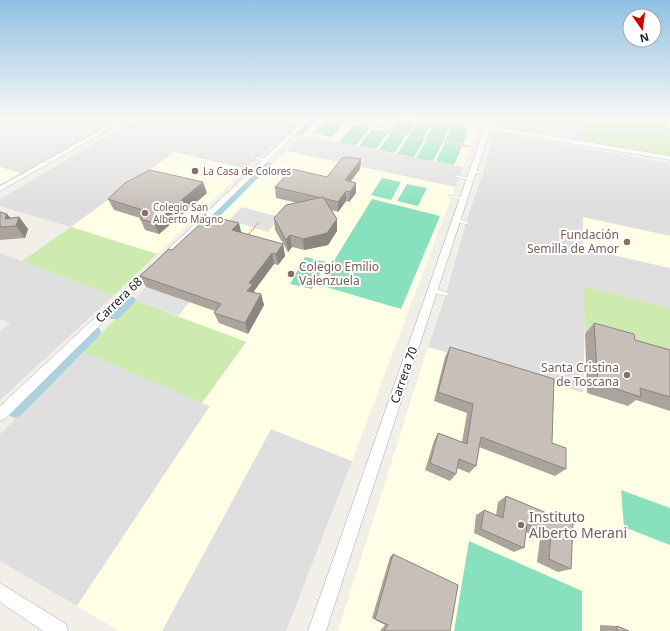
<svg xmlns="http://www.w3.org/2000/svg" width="670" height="631" viewBox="0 0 670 631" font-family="'Noto Sans',sans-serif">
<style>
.residential{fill:#e0dfdf}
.education{fill:#ffffe5}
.grass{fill:#cdebb0}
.pitch{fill:#88e0be}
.parking{fill:#e2e2e2}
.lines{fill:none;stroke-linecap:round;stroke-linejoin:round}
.canal{fill:#aad3df;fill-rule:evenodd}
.lane-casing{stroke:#a9a9a9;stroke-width:0.5}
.street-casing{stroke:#a9a9a9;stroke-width:1}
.path{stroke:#fa8072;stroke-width:1.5;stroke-dasharray:1.5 1.5;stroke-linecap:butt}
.lane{fill:#fff;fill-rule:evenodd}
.street{fill:#fff;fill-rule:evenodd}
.wall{fill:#aba49e}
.shaded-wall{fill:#8b8681}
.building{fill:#c7bfb8;stroke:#8b8681}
.education-dot{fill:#8d6e63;stroke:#fff;stroke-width:1.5}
.labels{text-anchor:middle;stroke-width:4;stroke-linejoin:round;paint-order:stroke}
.far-education-label{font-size:10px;fill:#785e54;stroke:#fff;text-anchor:start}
.education-label{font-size:12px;fill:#785e54;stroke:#fff;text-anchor:end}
.street-label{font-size:12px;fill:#222;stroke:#fff}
.near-education-label{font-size:14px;fill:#785e54;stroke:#fff;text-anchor:start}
</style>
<rect width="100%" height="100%" fill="#f2efe9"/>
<g class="residential">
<path d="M0 119H117L21 173 0 167Z"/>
<path d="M137 119H301L291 121 296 125 246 169 174 152 71 227 0 206V199Z"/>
<path d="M500 119H580V140L498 126Z"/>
<path d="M494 132 668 163 670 168V236L583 218V248L670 268V308L584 286V393L428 347 446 294 467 219 483 173Z"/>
<path d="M302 135 378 150 463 167 455 187 287 151Z"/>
<path d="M0 253 113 296 0 400V332L10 323 0 319Z"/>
<path d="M83 352 210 406 77 606 0 561V434Z"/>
<path d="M271 429 352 461 286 631H162Z"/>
</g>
<g class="education">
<path d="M319 119H416L478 129 463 167 302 134Z"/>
<path d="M287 151 455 187 352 461 271 429 162 631H119L77 606 210 406 202 403 246 342 134 300 220 214Z"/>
<path d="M174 152 246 169 157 254 71 227Z"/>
<path d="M0 167 21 173 0 185Z"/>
<path d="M583 217 670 236V268L583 248Z"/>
<path d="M585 334 670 358V631H338L428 347 583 393Z"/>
</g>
<g class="grass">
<path d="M581 119H654L665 120 670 136V156L580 140Z"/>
<path d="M71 227 157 254 113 296 22 261Z"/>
<path d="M583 286 670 308V358L585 334Z"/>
<path d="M134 300 246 342 202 403 83 352Z"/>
</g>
<g class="pitch">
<path d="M327 119 346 121 331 137 312 133Z"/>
<path d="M399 119H417L408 134 391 131Z"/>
<path d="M419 119 433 122 424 137 409 135Z"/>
<path d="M435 122 451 125 443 141 426 138Z"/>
<path d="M354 125 370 128 356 145 339 142Z"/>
<path d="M453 125 469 128 463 144 445 141Z"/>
<path d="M372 129 389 132 376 149 359 146Z"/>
<path d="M391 133 406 135 395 153 379 150Z"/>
<path d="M409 136 425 139 414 157 397 154Z"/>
<path d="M427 139 443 142 433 161 416 158Z"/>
<path d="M445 143 462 146 454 165 436 161Z"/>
<path d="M382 178 401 182 391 200 371 195Z"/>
<path d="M407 184 427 188 418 206 397 201Z"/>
<path d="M372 199 440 216 401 309 319 285Z"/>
<path d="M305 257 326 262 312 289 290 284Z"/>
<path d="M621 490 670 508V545L624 527Z"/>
<path d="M469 541 582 591V631H454Z"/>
</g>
<g class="parking">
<path d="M242 207 280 217 268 232 229 220Z"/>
<path d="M146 287 190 302 178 316 134 300Z"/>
</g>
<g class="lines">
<g class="canal">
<path d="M310 119H317L302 135H296V131Z"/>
<path d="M265 162 272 164 206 230H200L198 228 200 226Z"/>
<path d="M130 296 134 297 136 300 134 303 118 319H110L108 316 110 313 126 297Z"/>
<path d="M95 327 99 328 101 332 99 336 20 416 15 418 10 416 8 411 10 406 91 328Z"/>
</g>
<defs>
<g id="lane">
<path d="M256 157 266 159 267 160 265 161 256 159Z"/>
<path d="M471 170 483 172 485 173 483 174 472 172H471Z"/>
<path d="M456 175 470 178 472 179 470 180 457 177 455 176Z"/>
<path d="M450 195 464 198 465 199 464 200 450 197Z"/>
<path d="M454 219H456L469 222V223L467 224H465L454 221Z"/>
<path d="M432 289 446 292 449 294 446 296 430 292 429 291Z"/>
</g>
<g id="street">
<path d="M120 119H127L0 191V186Z"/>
<path d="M305 119H311L168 259H162L160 257 162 255Z"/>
<path d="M435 119H447L485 125 487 119H493L491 126 670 156V160L490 130 326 631H308L484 129Z"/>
<path d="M152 266 155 267 157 269 155 271 5 419 0 421V406L149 267Z"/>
<path d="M0 583 66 624 68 631H43L0 602Z"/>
</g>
</defs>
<use href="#lane" class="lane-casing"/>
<use href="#street" class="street-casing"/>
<g class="path">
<path d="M356 119 353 121 384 127 390 132 471 147"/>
<path d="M247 236 259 222"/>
</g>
<use href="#lane" class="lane"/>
<use href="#street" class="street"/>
</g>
<g class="wall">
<path d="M361 159 360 169 351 181 356 193 349 202 346 201 338 212 331 210 337 231 328 245 304 250 292 247 288 252 275 230 274 218 298 203 276 198 275 187 327 177Z"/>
<path d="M207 193 159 234 145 230 140 218 114 210 108 199Z"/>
<path d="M0 212 11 218 19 217 28 229 25 238 0 240Z"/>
<path d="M241 233 283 244 285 256 278 265 274 264 254 291 255 293 261 294 264 305 248 334 219 323 214 313 215 311 146 287 140 276 172 250Z"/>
<path d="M594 323 635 340 670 350V411L636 400 628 406 587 393 585 334Z"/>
<path d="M450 347 552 443 566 469 555 476 479 447 476 466 469 473 457 468 456 474 450 481 425 470 434 441 438 433 462 442 467 413 434 401 445 357Z"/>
<path d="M506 496 573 524 571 569 558 572 537 562 540 539 526 532 524 548 514 552 474 533 476 515 484 510 496 515 498 502Z"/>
<path d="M393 554 450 631H380L385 625 372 618 390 557Z"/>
<path d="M600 625 617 626 629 631H600Z"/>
</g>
<g class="shaded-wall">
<path d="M361 159 360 169 344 190 345 180Z"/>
<path d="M203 182 207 193 159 234 154 223Z"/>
<path d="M356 183V193L349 202 350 192Z"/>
<path d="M346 191V201L338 212V202Z"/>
<path d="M7 214 16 224 19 217 28 229 25 238 16 226 5 219Z"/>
<path d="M337 219V231L328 245 304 250 303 239Z"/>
<path d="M239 223 242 235 232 230Z"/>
<path d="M290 235 292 247 288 252 286 240Z"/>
<path d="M283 244 285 256 278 265 276 254Z"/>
<path d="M272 253 274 264 254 291 255 295 247 291 249 283Z"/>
<path d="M261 294 264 305 248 334 245 323Z"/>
</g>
<g class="building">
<path d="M347 157 361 159 345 180 356 183 350 192 346 191 338 202 323 198V197L321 198 275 187 292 169 327 177 342 158Z"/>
<path d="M150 170 203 182 154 223 140 219 149 212 108 199 125 183Z"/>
<path d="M323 197 337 219 327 233 303 239 290 235 286 240 274 218 286 205Z"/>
<path d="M0 212 7 214 5 219 19 217 16 226 0 227Z"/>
<path d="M205 215 239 223 232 230 283 244 276 254 272 253 249 283 253 284 247 291 261 294 245 323 214 313 221 304 140 276 169 249 172 250 200 224Z"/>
<path d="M594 323 634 334 635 340 670 350V397L640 388 641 397 598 383Z"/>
<path d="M450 347 554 379 552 443 566 448V469L481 437 476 466 459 459 456 474 430 463 438 433 467 444 473 404 438 392Z"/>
<path d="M506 496 573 524 571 569 549 559 551 535 527 524 524 548 481 529 484 510 503 518Z"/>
<path d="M393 554 458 585 450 631H384L388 625 375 619Z"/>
<path d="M617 626 629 631H617Z"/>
</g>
<linearGradient id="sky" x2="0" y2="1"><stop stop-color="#8fc0e4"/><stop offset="0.57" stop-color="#f9f8f5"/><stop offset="1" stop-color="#f9f8f5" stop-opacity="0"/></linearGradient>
<rect width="670" height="207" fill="url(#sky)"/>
<g class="education-dot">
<circle cx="195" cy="171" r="4"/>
<circle cx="145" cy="213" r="4"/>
<circle cx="627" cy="242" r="4"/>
<circle cx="291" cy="274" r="4"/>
<circle cx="627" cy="375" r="4"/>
<circle cx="521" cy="525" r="4"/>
</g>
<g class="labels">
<g class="far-education-label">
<text x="203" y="175">La Casa de Colores</text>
<text x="153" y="211">Colegio San<tspan x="153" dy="12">Alberto Magno</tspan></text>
</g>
<g class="education-label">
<text x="619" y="239">Fundación<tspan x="619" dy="14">Semilla de Amor</tspan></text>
<text x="299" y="271" text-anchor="start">Colegio Emilio<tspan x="299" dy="14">Valenzuela</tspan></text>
<text x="619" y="372">Santa Cristina<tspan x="619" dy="14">de Toscana</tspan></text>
</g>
<g class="street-label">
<text transform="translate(119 300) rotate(-44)" y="4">Carrera 68</text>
<text transform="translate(404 375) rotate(-71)" y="4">Carrera 70</text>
</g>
<g class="near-education-label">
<text x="529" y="522">Instituto<tspan x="529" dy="16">Alberto Merani</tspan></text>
</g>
</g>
<g transform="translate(642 28) rotate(166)"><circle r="19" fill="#ffffff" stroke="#a7a7a7"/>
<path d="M0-3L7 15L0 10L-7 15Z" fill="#d40000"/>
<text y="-6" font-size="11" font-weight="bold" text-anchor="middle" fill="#222222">N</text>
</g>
</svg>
